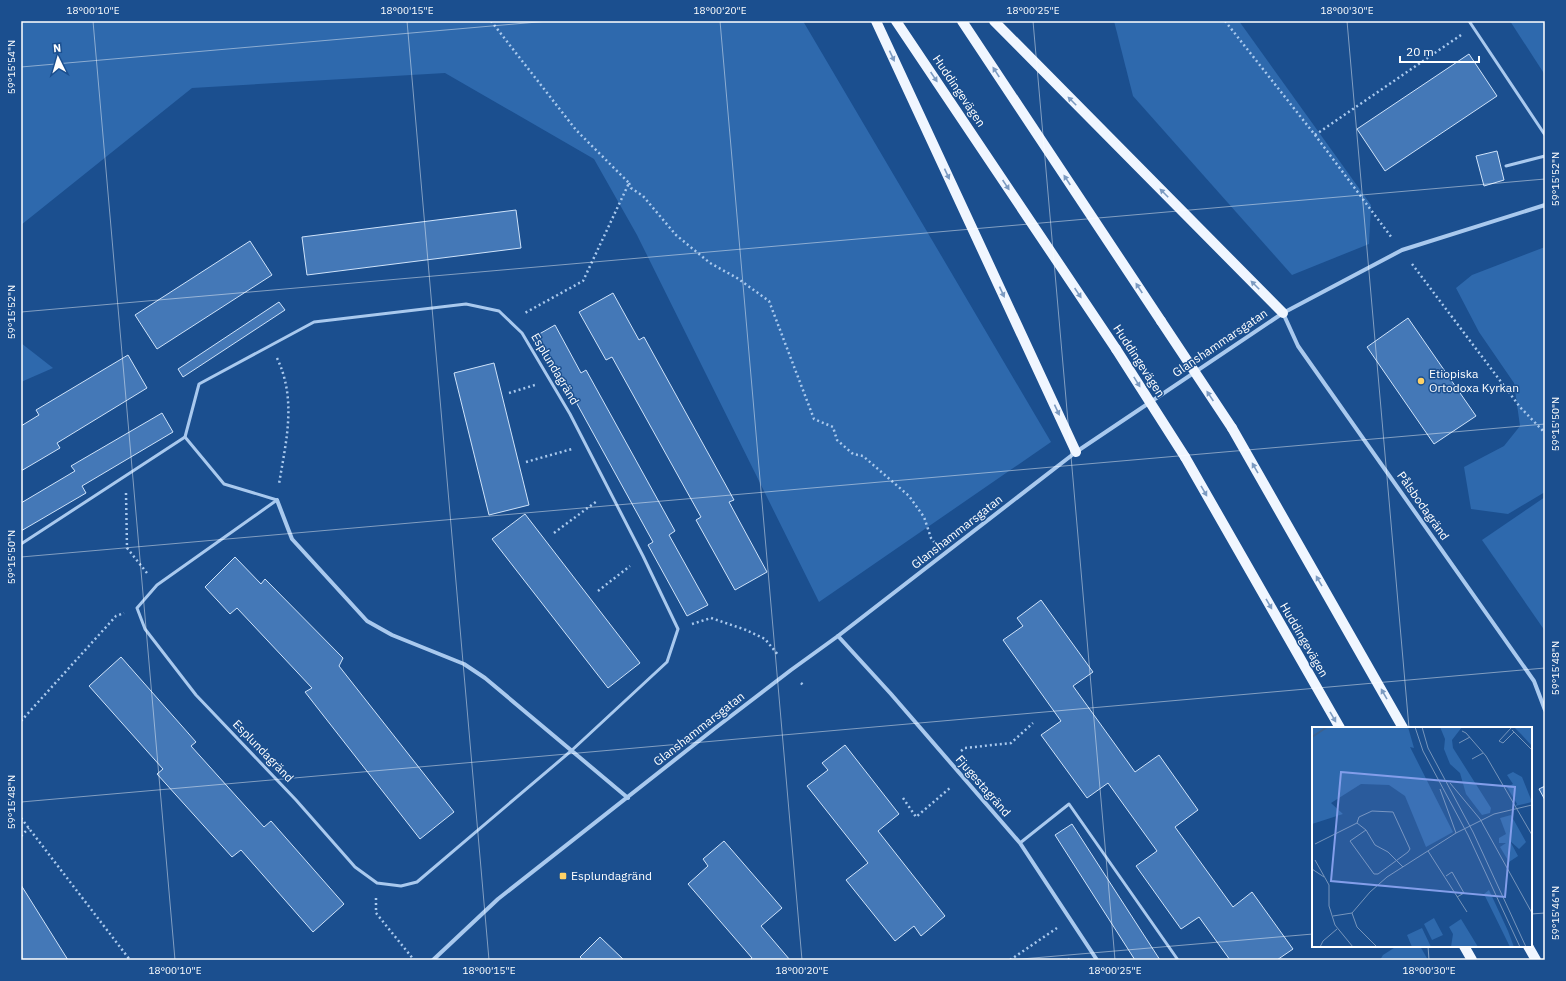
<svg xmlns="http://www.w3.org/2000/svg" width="1566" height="981" viewBox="0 0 1566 981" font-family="'IBM Plex Sans',sans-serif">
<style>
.green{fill:#2e69ad}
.building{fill:#4478b7;stroke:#cfe3fa}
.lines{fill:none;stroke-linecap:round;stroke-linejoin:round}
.path{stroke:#a9c9ee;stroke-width:2.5;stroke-dasharray:2 3;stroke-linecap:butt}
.lane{stroke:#a9c9ee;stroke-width:3}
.street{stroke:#a9c9ee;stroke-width:4}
.primary{stroke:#f0f6ff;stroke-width:10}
.primary-bridge{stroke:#f0f6ff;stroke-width:10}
.oneway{fill:#7b9ac1}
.ticks{fill:none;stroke:#fff;stroke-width:1;stroke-opacity:0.45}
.poi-dot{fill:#ffd166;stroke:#1b4f8f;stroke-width:1.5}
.labels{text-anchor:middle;stroke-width:3;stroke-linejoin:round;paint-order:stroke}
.street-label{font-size:12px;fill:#fff;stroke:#1b4f8f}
.poi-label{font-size:12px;fill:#fff;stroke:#1b4f8f;text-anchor:start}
.inset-river{fill:none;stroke:#3c6290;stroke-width:2}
.inset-road{fill:none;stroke:#7695bc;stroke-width:1}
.view{fill:#839eea;fill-opacity:0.15;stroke:#839eea;stroke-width:2}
.inset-edge{fill:none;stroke:#fff;stroke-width:2}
.neatline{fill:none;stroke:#fff;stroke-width:1.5}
.ticks-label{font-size:10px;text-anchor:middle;fill:#fff}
</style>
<rect width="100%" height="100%" fill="#1b4f8f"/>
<g class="green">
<path d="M21 21H803L1051 442 819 602 637 235 594 159 445 73 192 88 21 225Z"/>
<path d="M1114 21H1239L1371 205 1369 244 1292 275 1133 96Z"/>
<path d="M1510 21H1545V75Z"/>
<path d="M1545 247V492L1508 514 1471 509 1464 467 1504 446 1520 426 1514 383 1479 332 1456 288 1472 275Z"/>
<path d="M21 343 53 368 21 382Z"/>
<path d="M1545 497V631L1482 540Z"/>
<path d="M1397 946H1420L1428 960H1380L1383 955Z"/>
</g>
<g class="building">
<path d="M1469 54 1497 96 1385 171 1357 129Z"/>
<path d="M1497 151 1504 180 1484 186 1476 156Z"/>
<path d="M516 210 521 248 307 275 302 237Z"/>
<path d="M250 241 272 275 157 349 135 315Z"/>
<path d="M613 293 639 340 644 337 734 500 729 502 767 572 735 590 696 520 701 517 612 357 606 360 579 312Z"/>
<path d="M279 302 285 310 183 377 178 369Z"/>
<path d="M1408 318 1476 416 1434 444 1367 347Z"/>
<path d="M555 325 581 373 586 370 675 531 669 535 708 605 687 616 648 545 653 542 565 382 560 385 534 337Z"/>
<path d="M128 355 147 388 57 443 60 448 21 471V426L39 415 36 410Z"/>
<path d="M494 363 529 505 489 515 454 373Z"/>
<path d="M162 413 173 432 82 486 86 493 21 531V503L75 471 71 466Z"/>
<path d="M525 514 640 663 608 688 492 539Z"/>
<path d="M235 557 261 584 265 579 343 658 339 666 454 812 420 839 305 692 312 688 237 608 230 614 205 587Z"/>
<path d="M1041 600 1093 672 1073 686 1135 772 1159 755 1198 810 1175 827 1233 907 1252 892 1293 949 1277 960H1230L1199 917 1181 929 1136 866 1157 851 1108 783 1087 798 1041 735 1061 721 1003 640 1023 626 1017 618Z"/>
<path d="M121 657 196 742 191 746 264 827 271 821 344 904 313 932 241 850 232 857 157 774 163 769 89 686Z"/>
<path d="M845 745 899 814 878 831 945 916 921 936 914 926 895 941 846 880 868 863 807 786 828 770 822 763Z"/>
<path d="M1545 786V800L1539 789Z"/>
<path d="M1072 824 1160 960H1135L1055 835Z"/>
<path d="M724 841 782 908 761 926 790 960H750L752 958 688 884 708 866 703 859Z"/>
<path d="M21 885 68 960H22Z"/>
<path d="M600 937 624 960H583L580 957Z"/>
</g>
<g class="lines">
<g class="path">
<path d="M491 21 576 130 629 183 583 281 523 314"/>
<path d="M1225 21 1315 135 1392 238"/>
<path d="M1315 135 1461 35"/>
<path d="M629 183 631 188 643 196 676 235 710 263 737 278 769 301 814 419 833 427 837 440 853 454 863 456 909 496 924 517 931 538 934 542"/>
<path d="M1412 264 1520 407 1545 433"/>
<path d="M277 358C297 400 286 441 279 484"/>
<path d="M509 393 535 385"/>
<path d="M526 462 572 449"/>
<path d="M126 493 127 548 147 573"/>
<path d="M554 533 597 501"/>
<path d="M598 591 630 566"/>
<path d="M692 624 711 618 746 630 765 639 779 656"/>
<path d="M801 683 804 686"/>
<path d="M21 721 116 616 124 613"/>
<path d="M961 751 965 748 1011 743 1033 723"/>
<path d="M903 798 916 817 951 787"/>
<path d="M21 818 130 960"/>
<path d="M21 836 29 828"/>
<path d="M376 898V913L414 960"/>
<path d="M1010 960 1057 928"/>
<path d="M1068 960 1071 958"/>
</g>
<g class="lane">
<path d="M1469 21 1545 135"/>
<path d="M1506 166 1545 156"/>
<path d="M185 437 199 384 314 322 466 304 499 311 522 333 570 414 643 556 678 629 667 662 571 751 417 882 401 886 377 883 355 867 296 800 196 695 145 629 137 608 157 585 277 500"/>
<path d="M21 544 185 437 224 484 277 500"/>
<path d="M1020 843 1069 804 1178 960"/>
</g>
<g class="street">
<path d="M1283 313 1298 346 1534 681 1545 710"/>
<path d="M277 500 292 539 367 621 392 635 464 664 485 678 628 798"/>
<path d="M838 636 891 694 1020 843 1097 960"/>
<path d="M433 960 498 899 714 729 791 670 838 636 1076 452 1283 313 1402 250 1545 205"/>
</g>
<g class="primary">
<path d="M876 21 1076 452"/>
<path d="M896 21 1116 349"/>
<path d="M962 21 1161 321"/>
<path d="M994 21 1283 313"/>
<path d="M1232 428 1403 728"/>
<path d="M1185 457 1340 728"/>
<path d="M1464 946 1472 960"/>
<path d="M1528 946 1536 960"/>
</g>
<g class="primary-bridge">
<path d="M1161 321 1232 428"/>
<path d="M1116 349 1185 457"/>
</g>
</g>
<defs><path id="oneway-solid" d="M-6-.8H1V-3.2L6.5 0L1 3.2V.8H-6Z"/></defs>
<g class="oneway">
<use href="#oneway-solid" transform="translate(892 56) rotate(65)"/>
<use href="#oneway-solid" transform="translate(996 72) rotate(-123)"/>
<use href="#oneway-solid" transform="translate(934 77) rotate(56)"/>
<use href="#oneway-solid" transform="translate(1072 101) rotate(-135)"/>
<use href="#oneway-solid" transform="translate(947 174) rotate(65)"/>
<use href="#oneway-solid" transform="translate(1067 180) rotate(-123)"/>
<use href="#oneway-solid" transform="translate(1006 185) rotate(56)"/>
<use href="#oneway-solid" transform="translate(1164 193) rotate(-135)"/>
<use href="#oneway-solid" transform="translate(1255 285) rotate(-135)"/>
<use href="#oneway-solid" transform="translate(1139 288) rotate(-123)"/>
<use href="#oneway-solid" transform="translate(1002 292) rotate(65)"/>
<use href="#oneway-solid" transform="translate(1078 293) rotate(56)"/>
<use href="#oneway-solid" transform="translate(1137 382) rotate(58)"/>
<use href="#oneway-solid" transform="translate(1210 396) rotate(-124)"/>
<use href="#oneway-solid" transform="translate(1057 410) rotate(65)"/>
<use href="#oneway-solid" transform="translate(1255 468) rotate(-120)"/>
<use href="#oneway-solid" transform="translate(1204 491) rotate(60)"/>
<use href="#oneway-solid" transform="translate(1319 581) rotate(-120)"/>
<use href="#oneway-solid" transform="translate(1269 604) rotate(60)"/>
<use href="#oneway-solid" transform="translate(1384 694) rotate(-120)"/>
<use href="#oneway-solid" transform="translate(1333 717) rotate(60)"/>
</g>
<path class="ticks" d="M93 21 175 960M407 21 489 960M720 21 802 960M1033 21 1115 960M1347 21 1409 728M21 67 549 21M21 312 1545 179M21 557 1545 424M21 802 1545 668M1531 914 1545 913M1428 946 1429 960M1010 960 1313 934"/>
<g class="poi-dot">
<circle cx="1421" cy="381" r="4"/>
<rect x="559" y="872" width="8" height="8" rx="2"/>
</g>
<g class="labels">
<g class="street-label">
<text transform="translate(959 91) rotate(56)" y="4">Huddingevägen</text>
<text transform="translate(1220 343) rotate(-34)" y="4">Glanshammarsgatan</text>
<text transform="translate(1139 361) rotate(57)" y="4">Huddingevägen</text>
<text transform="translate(555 369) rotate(59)" y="4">Esplundagränd</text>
<text transform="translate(1423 506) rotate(55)" y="4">Pålsbodagränd</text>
<text transform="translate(957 532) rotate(-38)" y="4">Glanshammarsgatan</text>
<text transform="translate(1304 640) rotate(60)" y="4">Huddingevägen</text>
<text transform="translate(699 729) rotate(-38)" y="4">Glanshammarsgatan</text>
<text transform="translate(263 751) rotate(46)" y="4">Esplundagränd</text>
<text transform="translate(983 786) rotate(49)" y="4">Fjugestagränd</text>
</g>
<g class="poi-label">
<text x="1429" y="378">Etiopiska<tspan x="1429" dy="14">Ortodoxa Kyrkan</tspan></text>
<text x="571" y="880">Esplundagränd</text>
</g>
</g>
<g transform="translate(1312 727)">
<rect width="220" height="220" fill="#1b4f8f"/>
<path d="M0 0H96L102 21 98 20 141 105 114 120 93 69 77 58 49 57 19 76 31 87 0 97ZM128 0H150L140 13 141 21 179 81 178 86 170 88 154 67 148 46 138 37 132 22 133 12ZM202 0H220V19L209 7ZM201 45 210 50 220 75 203 79 205 77 195 60 201 57 195 48ZM199 88 214 115 207 122 198 114 206 129 197 135 188 120 194 116H187V111L194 107 188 91ZM177 163 196 204 202 220H198L172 167ZM122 191 131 208 120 213 112 197ZM149 192 160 210 166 220H139L141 207 137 200ZM110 201 119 220H100L95 208Z" fill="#2e69ad"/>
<path class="inset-river" d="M0 10 15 0"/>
<path class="inset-road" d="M103 0 111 24 156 108 208 220M110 0 116 21 161 105 214 220M199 1 187 14 191 16 202 5M200 3 220 23M150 4 154 6 174 29 220 108M147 16 158 10M160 32 171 26M138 56 168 92M128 62 144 106M168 92 220 186M45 96 47 90 60 84 81 85 98 122 96 125 66 147H62L38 114 54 103M3 117 45 96 54 103 63 118 76 125 91 140M116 124 155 185M3 133 17 158V179L23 198 41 220M0 142 12 150M134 149 140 145 152 166 145 170M40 186 58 165 75 150 144 106 182 87 220 78M40 186 45 200 65 220M21 189 40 186M8 220 11 214 25 202"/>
<path class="view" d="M29 45 203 60 193 170 19 154Z"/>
<rect width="220" height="220" class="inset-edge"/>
</g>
<rect width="1566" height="981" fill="none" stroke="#1b4f8f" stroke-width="44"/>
<g transform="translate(58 58) rotate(355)" stroke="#1b4f8f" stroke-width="3" paint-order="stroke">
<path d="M0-3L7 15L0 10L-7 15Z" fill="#ffffff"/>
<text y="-6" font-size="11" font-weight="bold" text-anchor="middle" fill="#ffffff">N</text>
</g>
<path d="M1400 56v6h79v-6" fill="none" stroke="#ffffff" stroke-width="2"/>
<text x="1406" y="56" font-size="12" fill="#ffffff" stroke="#1b4f8f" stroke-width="3" paint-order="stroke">20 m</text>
<rect x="22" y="22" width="1522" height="937" class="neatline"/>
<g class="ticks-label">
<text x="93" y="14">18°00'10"E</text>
<text x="407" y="14">18°00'15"E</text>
<text x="720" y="14">18°00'20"E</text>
<text x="1033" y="14">18°00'25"E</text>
<text x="1347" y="14">18°00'30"E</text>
<text transform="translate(11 67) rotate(-90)" y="4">59°15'54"N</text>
<text transform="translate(1555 179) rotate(-90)" y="4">59°15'52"N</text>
<text transform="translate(11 312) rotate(-90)" y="4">59°15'52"N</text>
<text transform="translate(1555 424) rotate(-90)" y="4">59°15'50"N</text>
<text transform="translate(11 557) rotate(-90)" y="4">59°15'50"N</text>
<text transform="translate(1555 668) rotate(-90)" y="4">59°15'48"N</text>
<text transform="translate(11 802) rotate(-90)" y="4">59°15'48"N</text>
<text transform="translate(1555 913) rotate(-90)" y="4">59°15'46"N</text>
<text x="175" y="974">18°00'10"E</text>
<text x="489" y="974">18°00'15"E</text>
<text x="802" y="974">18°00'20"E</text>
<text x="1115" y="974">18°00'25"E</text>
<text x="1429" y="974">18°00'30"E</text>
</g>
</svg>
